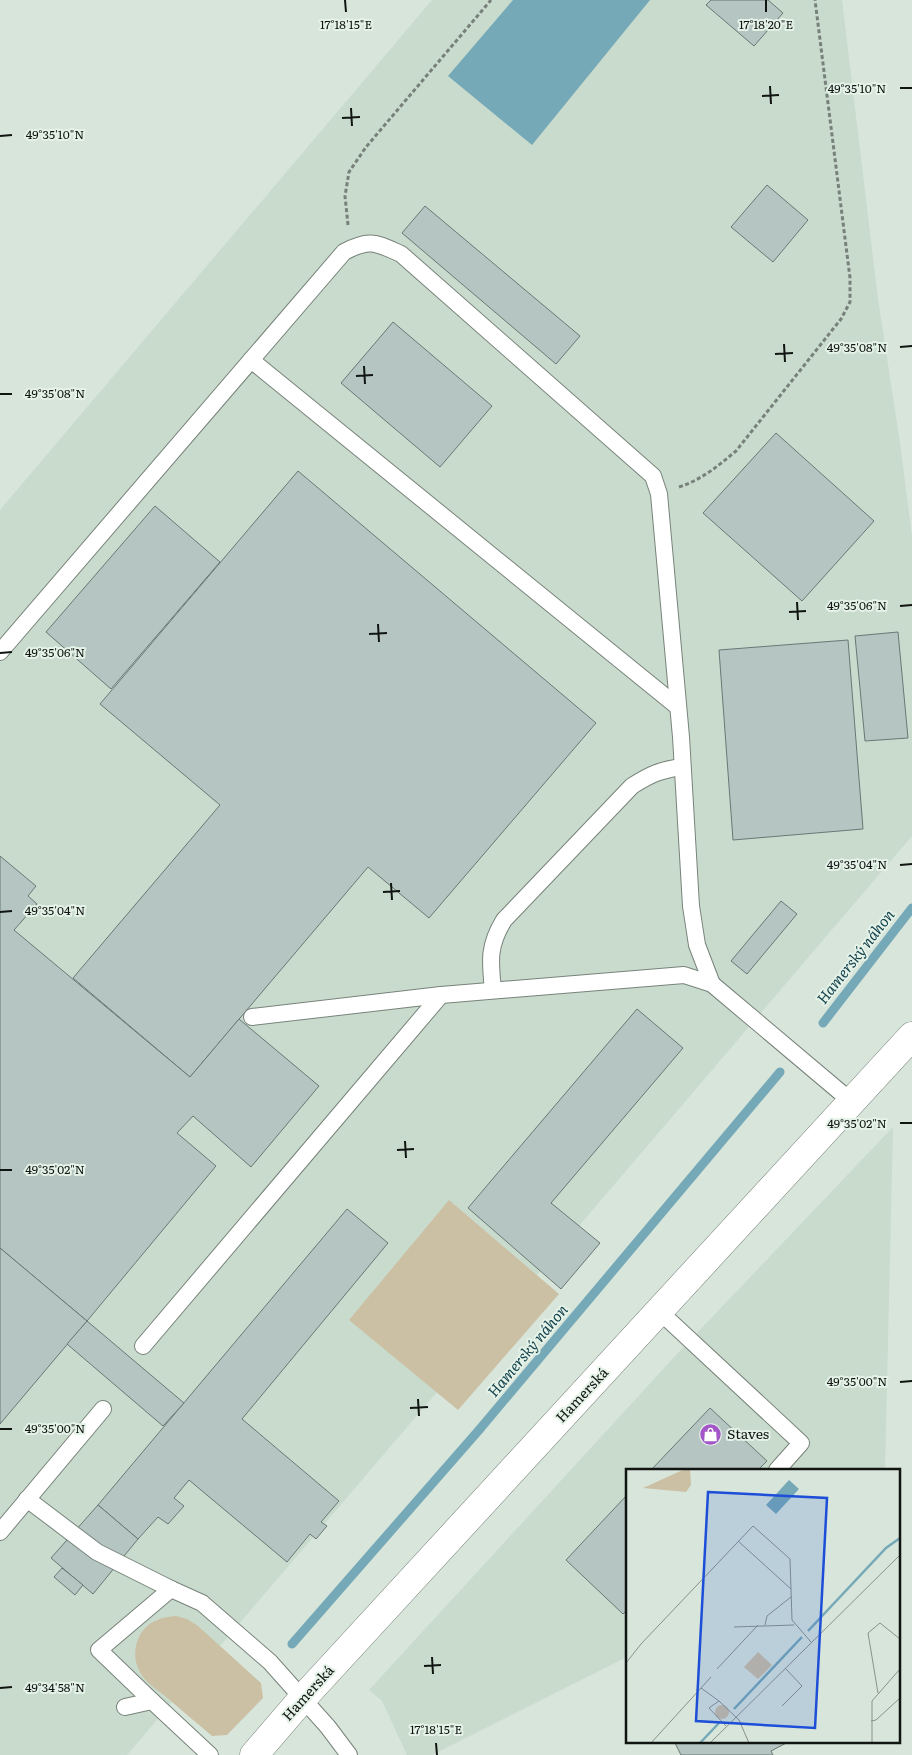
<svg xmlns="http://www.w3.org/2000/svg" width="912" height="1755" viewBox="0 0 912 1755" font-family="Literata,serif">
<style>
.built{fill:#c8dbcd}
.green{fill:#ccc0a4}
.water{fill:#76a9b7}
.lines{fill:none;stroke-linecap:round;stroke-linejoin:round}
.stream{stroke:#76a9b7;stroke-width:9}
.building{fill:#b5c5c2;stroke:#697876}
.service-casing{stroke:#78837a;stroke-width:18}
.tertiary-casing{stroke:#78837a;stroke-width:29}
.path{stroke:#77807a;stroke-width:3;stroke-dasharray:4 2.5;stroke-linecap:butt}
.service{stroke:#fff;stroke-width:16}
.tertiary{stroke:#fff;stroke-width:28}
.ticks{fill:none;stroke:#101512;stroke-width:2}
.labels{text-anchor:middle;stroke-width:4;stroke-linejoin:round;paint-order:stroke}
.street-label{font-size:14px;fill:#101512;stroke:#e5f2e8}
.poi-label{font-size:14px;fill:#101512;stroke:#e5f2e8;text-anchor:start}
.water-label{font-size:15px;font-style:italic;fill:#13424d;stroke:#e5f2e8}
.inset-river{fill:none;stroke:#76a9b7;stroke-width:2.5}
.inset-road{fill:none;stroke:#88928b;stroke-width:1}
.view{fill:#1d4ed8;fill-opacity:0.15;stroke:#1d4ed8;stroke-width:2.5}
.inset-edge{fill:none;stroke:#101512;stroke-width:2.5}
.ticks-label{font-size:12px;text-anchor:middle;fill:#101512;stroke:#e5f2e8;stroke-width:4;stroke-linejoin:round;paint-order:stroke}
</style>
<rect width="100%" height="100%" fill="#d8e5db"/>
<g class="built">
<path d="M432 0H842L878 299 900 443 912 536V836L127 1755H0V510Z"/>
<path d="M893 1127 885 1470H627V1657L432 1755H407L382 1701 369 1690 677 1354Z"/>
</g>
<g class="green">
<path d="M449 1200 559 1294 458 1410 349 1320Z"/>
<path d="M176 1616 187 1619 198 1626 261 1683 263 1698 227 1735 212 1736C197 1723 181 1710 165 1696 156 1689 145 1682 140 1672 133 1660 134 1646 140 1635 148 1621 162 1617 176 1616Z"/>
</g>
<path class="water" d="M513 0H650L532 145 448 76Z"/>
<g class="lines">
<g class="stream">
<path d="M823 1023 912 908"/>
<path d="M292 1644 479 1430 780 1072"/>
</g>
</g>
<g class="building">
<path d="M711 0H768L783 13 754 46 706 5Z"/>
<path d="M767 185 808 220 773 262 731 227Z"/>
<path d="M425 206 580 336 556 364 402 233Z"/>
<path d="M393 322 492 406 440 467 341 383Z"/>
<path d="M776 433 874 521 802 601 703 513Z"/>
<path d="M298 471 596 723 429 918 368 867 190 1077 73 978 220 805 100 704Z"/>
<path d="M155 506 220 562 111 689 46 632Z"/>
<path d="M898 632 908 738 865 741 855 636Z"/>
<path d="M848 640 863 829 733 840 719 650Z"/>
<path d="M0 856 36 886 28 896 37 904 14 930 190 1077 239 1019 319 1086 251 1167 193 1116 177 1133 216 1166 87 1321 0 1248Z"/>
<path d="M781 901 797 914 747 974 731 961Z"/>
<path d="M637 1009 683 1048 551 1203 600 1243 561 1289 468 1208Z"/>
<path d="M347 1209 388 1243 242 1419 339 1501 321 1522 327 1526 316 1539 310 1534 287 1562 189 1480 174 1498 184 1506 168 1524 158 1517 138 1539 98 1505Z"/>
<path d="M0 1248 87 1321 0 1424Z"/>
<path d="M87 1321 184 1403 163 1426 67 1344Z"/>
<path d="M710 1408 767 1461 758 1470H651Z"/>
<path d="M627 1495V1610L623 1614 566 1560Z"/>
<path d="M98 1505 138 1539 93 1594 51 1558Z"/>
<path d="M62 1568 83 1585 75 1595 54 1577Z"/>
<path d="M674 1741H790L771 1751 773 1755H681Z"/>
</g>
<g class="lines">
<defs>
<g id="service">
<path d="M251 360 678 707"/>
<path d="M0 652 344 252C370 238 376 243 401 254L653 476 659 494 681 737 691 906 697 945 712 984"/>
<path d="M493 990C490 961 488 946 504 920L632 786C651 774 660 770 682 767"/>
<path d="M252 1017 441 995 684 975 712 984 852 1102"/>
<path d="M659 1311 801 1443 777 1470"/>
<path d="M143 1346 441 995"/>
<path d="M27 1499 97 1552 171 1589"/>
<path d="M0 1532 103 1409"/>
<path d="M125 1707 152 1701"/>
<path d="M210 1755 152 1701 99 1650 171 1589 202 1603 270 1662 328 1727 349 1755"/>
</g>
<path id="tertiary" d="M254 1755 303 1698 912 1036"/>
</defs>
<use href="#service" class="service-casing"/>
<use href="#tertiary" class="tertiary-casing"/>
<g class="path">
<path d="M348 225 345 196 349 172 366 147 491 0"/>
<path d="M679 487C701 480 718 466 736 451L841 319 850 302V278L815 0"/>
</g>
<use href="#service" class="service"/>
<use href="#tertiary" class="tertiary"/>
</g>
<path class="ticks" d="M345 0 346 12M766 0V12M770 86 771 104M900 88H912M762 96 779 95M351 108 352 126M342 118 360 117M0 136 12 135M784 344 785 362M900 347 912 346M775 354 793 353M364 366 365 384M356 376 373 375M0 394H12M797 602 798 620M900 606 912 605M789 612 806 611M378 624 379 642M369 634 387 633M0 653 12 652M900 865 912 864M391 883 392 900M383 892 400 891M0 912 12 911M900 1123H912M405 1141 406 1158M397 1150 414 1149M0 1170H12M900 1382 912 1381M418 1399 419 1416M410 1408 428 1407M0 1429H12M432 1657 433 1674M424 1666 441 1665M0 1688 12 1687M436 1743 437 1755"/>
<defs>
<symbol id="shop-disc" viewBox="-11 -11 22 22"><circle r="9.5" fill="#a356c7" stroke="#e5f2e8"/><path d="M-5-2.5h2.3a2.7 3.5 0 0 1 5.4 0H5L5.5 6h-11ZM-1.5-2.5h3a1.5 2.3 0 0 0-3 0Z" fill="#fff"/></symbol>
</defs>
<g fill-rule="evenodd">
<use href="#shop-disc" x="698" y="1422" width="25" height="25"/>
</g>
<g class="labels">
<g class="street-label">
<text transform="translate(582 1395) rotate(-47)" y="5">Hamerská</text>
<text transform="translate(308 1693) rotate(-48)" y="5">Hamerská</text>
</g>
<g class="poi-label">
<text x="727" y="1439">Staves</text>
</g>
<g class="water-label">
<text transform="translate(856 957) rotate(-52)" y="5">Hamerský náhon</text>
<text transform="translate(528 1351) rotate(-50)" y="5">Hamerský náhon</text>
</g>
</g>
<g transform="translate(626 1469)">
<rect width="274" height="274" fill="#d8e5db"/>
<path d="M59 0H64L65 16 60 23 17 19ZM132 183 146 196 132 210 118 198ZM89 243a7 7 0 1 1 14 0a7 7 0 1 1-14 0Z" fill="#ccc0a4"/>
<path d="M163 11 173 20 150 45 140 36Z" fill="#76a9b7"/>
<path class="inset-river" d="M182 162 260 79 274 69M108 240 176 168M74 274 93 254"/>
<path class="inset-road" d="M112 72 165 120M139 156 141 147 165 128M108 158 168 156M0 194 15 175 127 57 164 90 166 151 185 173M91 200 132 156M75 219 93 232M252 224 242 164 254 154 274 170M156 237 176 217 159 199M245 252 250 251 274 229M100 257 83 239 93 232 113 251 123 274M25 274 85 208M84 274 274 86M246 274V232L274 200"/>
<path class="view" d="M82 23 201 29 189 259 70 252Z"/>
<rect width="274" height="274" class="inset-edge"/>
</g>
<g class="ticks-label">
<text x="346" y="29">17°18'15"E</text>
<text x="766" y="29">17°18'20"E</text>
<text x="857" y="93">49°35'10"N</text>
<text x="55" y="139">49°35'10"N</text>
<text x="857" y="352">49°35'08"N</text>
<text x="55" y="398">49°35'08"N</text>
<text x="857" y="610">49°35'06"N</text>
<text x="55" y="657">49°35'06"N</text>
<text x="857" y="869">49°35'04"N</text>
<text x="55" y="915">49°35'04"N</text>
<text x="857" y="1128">49°35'02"N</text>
<text x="55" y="1174">49°35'02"N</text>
<text x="857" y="1386">49°35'00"N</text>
<text x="55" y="1433">49°35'00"N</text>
<text x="55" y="1692">49°34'58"N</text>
<text x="436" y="1734">17°18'15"E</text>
</g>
</svg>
